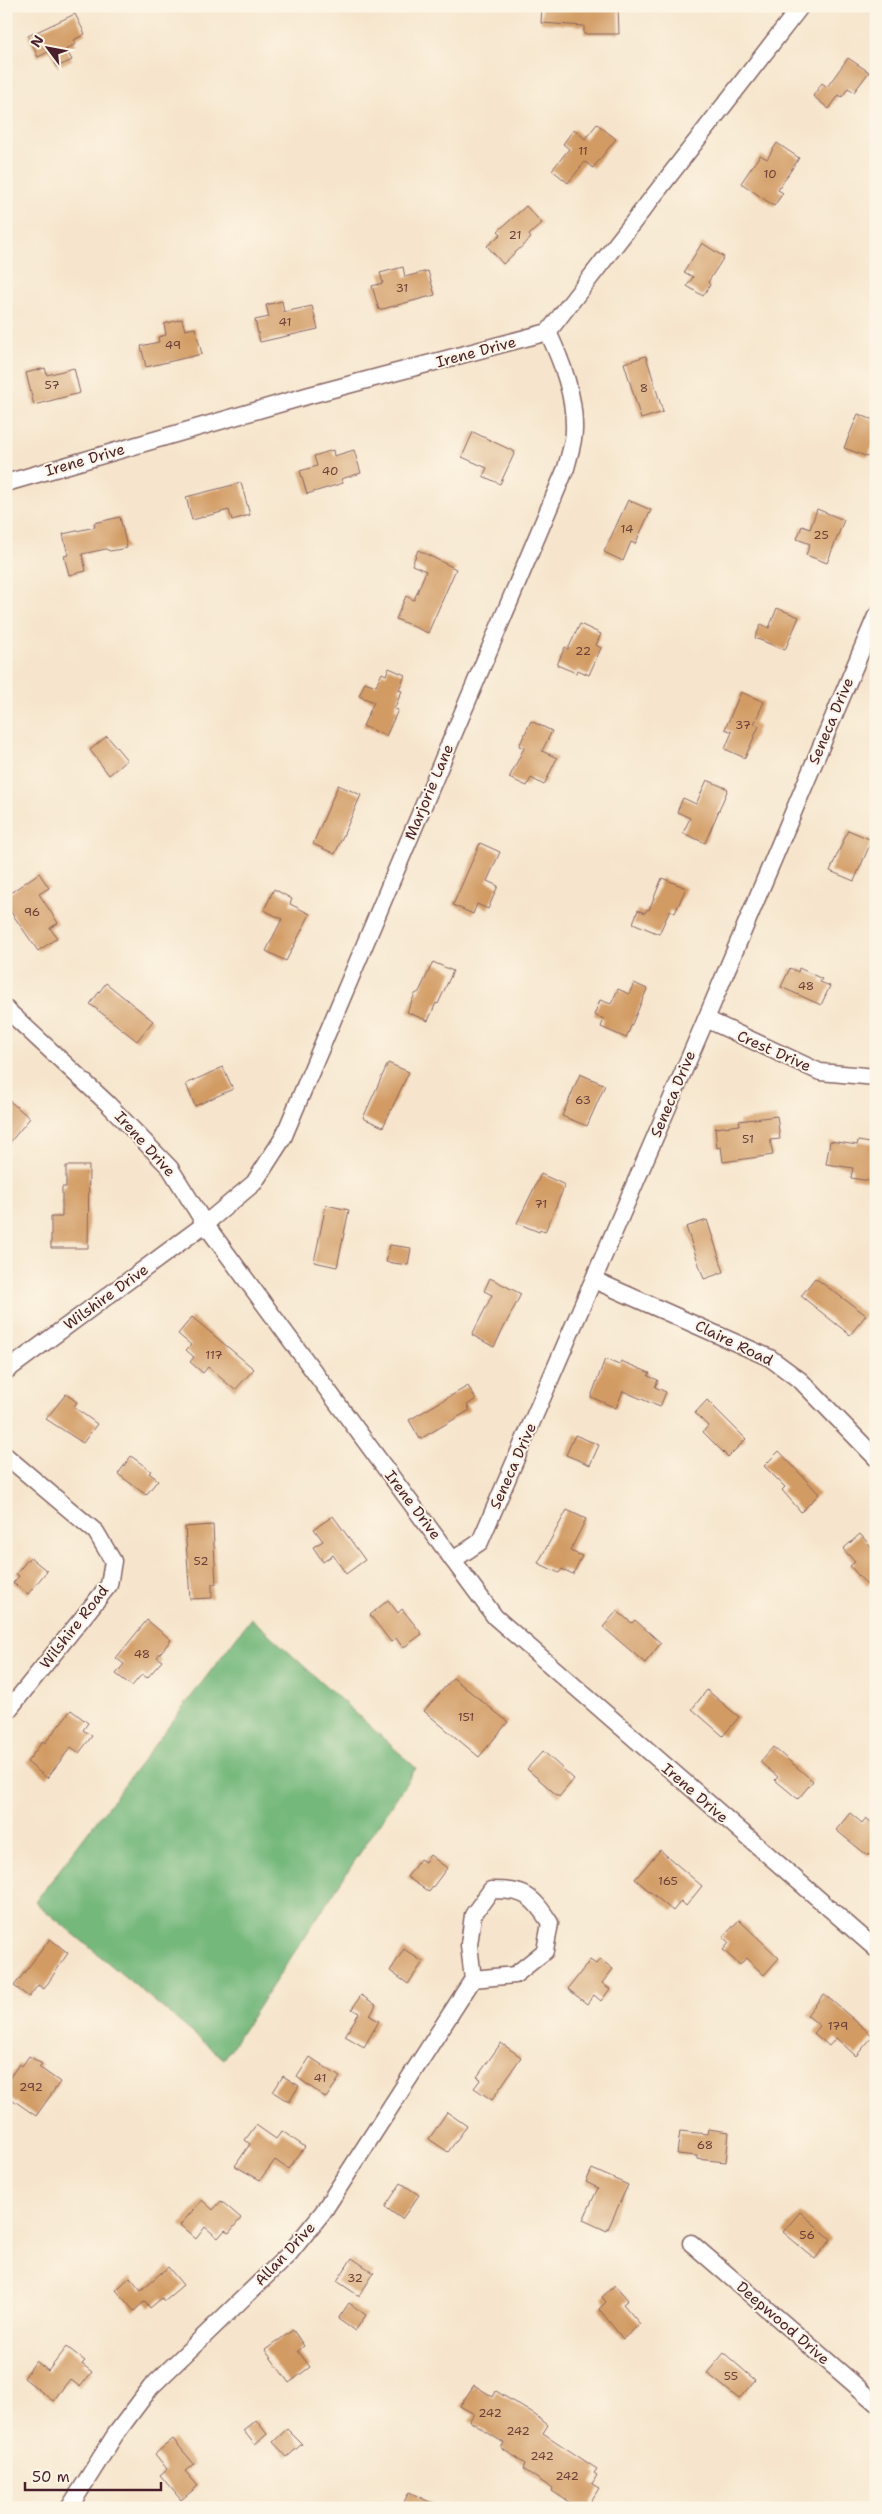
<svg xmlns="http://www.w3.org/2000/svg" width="882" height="2514" viewBox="0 0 882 2514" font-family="'Shantell Sans',sans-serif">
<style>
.forest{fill:#75b87c;stroke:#606c54}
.building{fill:#d29b63}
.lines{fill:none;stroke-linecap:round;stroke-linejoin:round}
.minor-casing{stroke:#866463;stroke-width:19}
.minor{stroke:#fff;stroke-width:16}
.labels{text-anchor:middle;stroke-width:4;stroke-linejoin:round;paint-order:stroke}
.number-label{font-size:12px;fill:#6c3e39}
.street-label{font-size:15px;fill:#4a1f2b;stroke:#fcf5e5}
</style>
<rect width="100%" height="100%" fill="#fcf5e5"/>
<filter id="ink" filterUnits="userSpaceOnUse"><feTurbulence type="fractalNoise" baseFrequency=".02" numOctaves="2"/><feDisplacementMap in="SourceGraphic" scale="10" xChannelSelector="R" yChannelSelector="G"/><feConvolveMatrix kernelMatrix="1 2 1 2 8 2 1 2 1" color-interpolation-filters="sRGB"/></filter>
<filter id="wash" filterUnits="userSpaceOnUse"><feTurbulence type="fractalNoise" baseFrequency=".0096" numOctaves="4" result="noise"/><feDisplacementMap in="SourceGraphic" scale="20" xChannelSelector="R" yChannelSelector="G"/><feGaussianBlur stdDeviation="1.12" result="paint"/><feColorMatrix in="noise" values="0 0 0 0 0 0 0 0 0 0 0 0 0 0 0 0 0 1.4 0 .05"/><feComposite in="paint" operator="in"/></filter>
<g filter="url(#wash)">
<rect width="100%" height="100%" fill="#f6e5cc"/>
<path class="forest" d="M251 1618 416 1768 224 2059 35 1902Z"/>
<g id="blocks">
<g class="building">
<path d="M542 6H618L619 34H584V26L541 23Z"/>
<path d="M75 14 85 34 74 40 76 44 66 49 72 60 57 67 50 51 38 57 28 36Z"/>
<path d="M848 58 869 72 854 92 848 88 842 97 839 95 829 109 813 96 822 83 827 87Z"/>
<path d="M597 124 616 139 593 168 585 162 568 183 552 170 569 149 563 144 574 129 585 139Z"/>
<path d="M777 143 799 158 778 190 783 193 774 206 741 183 760 155 767 159Z"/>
<path d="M526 206 542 223 529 235 531 238 503 264 487 246 501 234 498 231Z"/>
<path d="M702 243 724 257 708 282 710 285 703 296 687 286 693 277 684 272Z"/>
<path d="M403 267 405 277 428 271 435 295 379 310 372 286 383 283 380 273Z"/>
<path d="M282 301 284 312 312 306 318 329 260 342 255 320 269 317 266 305Z"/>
<path d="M182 319 185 330 195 328 202 354 146 367 141 346 159 342 158 337 166 335 164 324Z"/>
<path d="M646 356 663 412 641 419 624 363Z"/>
<path d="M45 368 47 375 74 368 80 393 34 405 26 373Z"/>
<path d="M858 414 876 421V438L868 457 844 448Z"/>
<path d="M473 432 515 452 500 484 483 476 487 468 462 457Z"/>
<path d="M333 450 334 456 354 450 361 473 341 479 343 483 307 494 300 471 317 466 314 456Z"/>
<path d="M241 483 250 515 232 520 229 510 192 520 186 497Z"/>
<path d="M628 500 651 510 635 544 631 542 623 561 604 552Z"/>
<path d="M817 509 844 520 827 563 806 555 810 544 797 539 802 526 810 529Z"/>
<path d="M120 517 127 548 110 551 106 549 82 554 86 571 69 575 64 556 68 555 63 534 95 527 94 523Z"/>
<path d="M418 550 456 569 428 633 396 619 406 596 414 600 426 571 412 565Z"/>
<path d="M777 608 799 617 785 650 755 638 761 624 769 628Z"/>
<path d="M580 624 601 634 596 645 601 648 589 675 578 670 576 673 557 665 565 647 568 649Z"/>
<path d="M389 668 405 675 399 690 402 691 394 709 398 710 386 736 363 726 374 702 359 696 365 682 376 686 382 673 386 675Z"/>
<path d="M741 692 764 702 754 724 759 726 745 758 725 749 732 732 725 729Z"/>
<path d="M531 721 552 731 542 751 557 758 544 785 531 778 527 786 509 778 524 748 519 746Z"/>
<path d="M107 736 127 760 109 775 90 750Z"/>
<path d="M707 780 728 789 705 843 683 833 690 818 677 812 683 798 696 804Z"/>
<path d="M338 785 361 795 335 854 313 844Z"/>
<path d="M848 830 872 840 854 881 830 871Z"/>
<path d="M480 843 500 852 487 881 498 886 488 909 477 904 473 914 453 905Z"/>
<path d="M39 873 49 888 39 894 58 923 50 928 57 938 38 951 6 905V896Z"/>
<path d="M662 878 686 888 675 913 670 910 659 934 633 923 638 910 645 913 647 909 649 910Z"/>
<path d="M274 889 292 899 290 904 310 914 286 961 266 951 282 919 264 910Z"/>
<path d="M433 962 453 971 438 1004 436 1003 428 1021 407 1012 415 994 419 992Z"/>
<path d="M790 968 798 972 799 968 822 979 820 982 830 986 821 1005 781 987Z"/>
<path d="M106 983 153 1021 137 1041 90 1004Z"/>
<path d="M634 983 647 989 626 1038 601 1027 604 1019 594 1015 600 1000 611 1004 618 989 629 994Z"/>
<path d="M388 1063 409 1072 383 1127 363 1118Z"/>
<path d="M223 1067 233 1089 195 1106 186 1084Z"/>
<path d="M580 1074 605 1085 587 1126 562 1116Z"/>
<path d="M6 1098 30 1118 6 1147Z"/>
<path d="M777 1116 780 1139 770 1140 773 1155 723 1162 721 1147 717 1148 715 1128 740 1125 739 1121Z"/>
<path d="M830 1141 857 1145 858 1141 876 1144V1182L851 1178 853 1168 826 1164Z"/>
<path d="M66 1166H89L88 1248H51V1217H62V1187H66Z"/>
<path d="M541 1174 565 1185 545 1232 540 1230 539 1232 517 1223Z"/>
<path d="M326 1205 349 1210 337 1267 314 1262Z"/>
<path d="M707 1220 724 1272 704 1279 686 1227Z"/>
<path d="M390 1245 411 1248 408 1265 386 1262Z"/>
<path d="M490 1278 521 1294 494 1347 472 1335 492 1295 484 1291Z"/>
<path d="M815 1278 866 1315 850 1335 801 1296Z"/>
<path d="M192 1317 254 1369 235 1390 208 1367 203 1373 190 1362 194 1357 186 1350 191 1345 178 1334Z"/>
<path d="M605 1359 619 1365 621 1361 650 1373 648 1376 658 1380 655 1387 666 1392 660 1407 623 1391 616 1408 591 1397Z"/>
<path d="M468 1386 476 1399 467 1405 470 1410 420 1439 409 1420Z"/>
<path d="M66 1394 77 1402 74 1407 97 1424 83 1443 46 1419Z"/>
<path d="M707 1400 746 1439 728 1457 703 1432 708 1426 695 1413Z"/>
<path d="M575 1435 599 1445 590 1465 566 1455Z"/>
<path d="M779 1451 819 1494 801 1512 782 1490 785 1487 764 1466Z"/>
<path d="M131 1456 151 1471 149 1473 158 1480 146 1495 118 1474Z"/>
<path d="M567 1510 586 1519 570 1551 582 1556 573 1574 562 1569 559 1573 538 1563Z"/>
<path d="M333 1516 365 1560 346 1574 333 1555 323 1562 313 1547 323 1541 314 1529Z"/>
<path d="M213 1525 216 1584H212V1598L190 1599 185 1527Z"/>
<path d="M860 1534 876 1552V1577L867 1585 850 1566 855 1562 843 1549Z"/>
<path d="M30 1557 47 1571 28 1594 13 1583 19 1576 16 1574Z"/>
<path d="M388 1600 398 1613 402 1609 422 1634 403 1648 396 1638 391 1642 370 1615Z"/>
<path d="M617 1611 632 1623 635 1620 661 1643 645 1663 603 1627Z"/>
<path d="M147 1620 171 1640 157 1657 162 1661 147 1678 142 1674 132 1686 116 1674 124 1664 116 1658Z"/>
<path d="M453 1678 508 1722 479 1757 424 1711Z"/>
<path d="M707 1690 739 1717 723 1736 692 1709Z"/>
<path d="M71 1710 88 1723 83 1730 92 1736 79 1753 71 1747 47 1778 27 1762 43 1741 45 1743Z"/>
<path d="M773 1747 813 1781 798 1799 775 1780 778 1777 760 1762Z"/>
<path d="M543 1751 574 1779 559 1797 527 1769Z"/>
<path d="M850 1813 862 1823 866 1818 876 1826V1859L869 1854 868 1856 836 1830Z"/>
<path d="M660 1850 702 1886 686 1906 681 1901 673 1911 635 1879Z"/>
<path d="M430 1855 447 1868 429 1892 407 1877 420 1859 425 1862Z"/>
<path d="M739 1920 779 1958 764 1975 746 1958 740 1965 723 1950 729 1943 723 1937Z"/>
<path d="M50 1939 68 1953 44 1989 38 1985 29 1997 14 1986Z"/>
<path d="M404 1949 423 1962 408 1984 390 1971Z"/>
<path d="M600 1959 613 1969 602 1983 610 1989 601 2001 594 1995 587 2004 568 1989 590 1960 596 1964Z"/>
<path d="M824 1994 873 2036 856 2056 836 2038 829 2046 814 2033 820 2026 807 2015Z"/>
<path d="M361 1995 376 2005 370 2016 379 2021 364 2047 345 2036 359 2013 352 2009Z"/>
<path d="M501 2043 521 2057 492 2100 474 2088 481 2079 477 2077Z"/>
<path d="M29 2056 42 2064 39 2067 60 2082 36 2116 6 2095V2083L19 2064 22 2066Z"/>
<path d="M310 2057 340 2077 326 2098 297 2077Z"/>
<path d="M283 2076 299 2086 289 2102 273 2092Z"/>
<path d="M447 2112 467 2126 448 2152 429 2139Z"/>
<path d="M256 2125 276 2139 282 2131 305 2147 288 2169 275 2160 260 2180 235 2166 250 2144 245 2140Z"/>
<path d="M708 2129 729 2132 726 2162 697 2159V2156L677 2154 680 2131 707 2134Z"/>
<path d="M592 2169 628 2185 607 2231 583 2220 598 2188 586 2182Z"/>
<path d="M401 2183 419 2195 402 2219 385 2207Z"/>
<path d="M202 2200 213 2210 221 2201 241 2218 229 2233 225 2230 218 2238 205 2227 196 2239 180 2225Z"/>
<path d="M800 2212 831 2239 815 2259 783 2232Z"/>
<path d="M352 2258 374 2273 359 2296 337 2281Z"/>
<path d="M168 2267 183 2285 164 2301 162 2298 150 2308 145 2301 134 2311 116 2290 130 2277 141 2290Z"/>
<path d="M615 2285 628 2300 623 2304 640 2324 623 2339 599 2309 606 2302 602 2297Z"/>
<path d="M349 2303 366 2315 355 2331 338 2319Z"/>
<path d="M293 2330 304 2346 298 2351 310 2367 289 2383 265 2350Z"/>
<path d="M67 2347 85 2361 82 2364 92 2372 80 2387 70 2379 53 2401 24 2378 36 2361 48 2371Z"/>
<path d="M724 2353 755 2380 739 2399 707 2373Z"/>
<path d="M474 2385 493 2397 496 2391 535 2415 548 2425 543 2433 597 2469 594 2473 597 2475 592 2484 599 2488 587 2508H578L552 2491 553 2489 523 2469 525 2464 501 2448 504 2443 469 2421 474 2414 460 2406Z"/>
<path d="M256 2420 267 2434 255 2445 243 2430Z"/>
<path d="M287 2429 302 2444 287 2457 273 2442Z"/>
<path d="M173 2439 194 2464 185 2471 198 2486 181 2500 160 2475 167 2469 155 2454Z"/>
<path d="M409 2492 442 2508H401Z"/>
</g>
</g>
</g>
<g filter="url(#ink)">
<use href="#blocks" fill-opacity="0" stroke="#866463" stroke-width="1"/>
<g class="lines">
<defs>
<g id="minor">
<path d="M6 483 310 395 548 332 801 6"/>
<path d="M6 1009 107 1103 170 1168 205 1224 495 1617 876 1949"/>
<path d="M706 1019 820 1072 876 1077"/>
<path d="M594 1280 770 1358 801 1381 876 1458"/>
<path d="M6 1371 205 1224 254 1183 283 1138 566 468C569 456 574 442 574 430 575 396 562 362 548 332"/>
<path d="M6 1456 96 1532 113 1561 109 1585 6 1713"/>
<path d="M453 1560 480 1542 706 1019 876 616"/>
<path d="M691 2243 876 2403"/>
<path d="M69 2508 115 2435 151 2387 289 2254 323 2212 473 1979 469 1945 473 1915 491 1890C525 1890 532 1895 550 1923L545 1951 515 1975 473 1979"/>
</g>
</defs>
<use href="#minor" class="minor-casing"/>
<use href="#minor" class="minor"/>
</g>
</g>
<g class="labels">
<g class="number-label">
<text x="583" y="155">11</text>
<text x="770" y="178">10</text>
<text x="515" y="239">21</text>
<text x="402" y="292">31</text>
<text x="285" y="326">41</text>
<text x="173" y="349">49</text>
<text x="52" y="389">57</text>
<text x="644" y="392">8</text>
<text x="330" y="475">40</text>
<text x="627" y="533">14</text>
<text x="821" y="539">25</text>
<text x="583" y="655">22</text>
<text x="743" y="729">37</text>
<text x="32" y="916">96</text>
<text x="806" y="990">48</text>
<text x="583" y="1104">63</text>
<text x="748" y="1143">51</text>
<text x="541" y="1208">71</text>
<text x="214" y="1359">117</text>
<text x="201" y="1565">52</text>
<text x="142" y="1658">48</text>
<text x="466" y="1721">151</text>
<text x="668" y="1885">165</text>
<text x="838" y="2030">179</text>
<text x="320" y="2082">41</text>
<text x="31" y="2091">292</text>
<text x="705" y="2149">68</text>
<text x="807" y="2239">56</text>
<text x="355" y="2282">32</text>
<text x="731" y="2380">55</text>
<text x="490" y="2417">242</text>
<text x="518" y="2435">242</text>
<text x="542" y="2460">242</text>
<text x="567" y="2480">242</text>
</g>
<g class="street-label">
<text transform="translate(476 352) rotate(-15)" y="5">Irene Drive</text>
<text transform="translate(85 460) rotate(-16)" y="5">Irene Drive</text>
<text transform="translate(831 721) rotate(-67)" y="5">Seneca Drive</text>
<text transform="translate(429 792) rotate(-67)" y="5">Marjorie Lane</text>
<text transform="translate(774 1051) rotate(24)" y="5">Crest Drive</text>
<text transform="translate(673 1094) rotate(-67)" y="5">Seneca Drive</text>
<text transform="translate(145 1144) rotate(48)" y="5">Irene Drive</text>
<text transform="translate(106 1297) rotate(-36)" y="5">Wilshire Drive</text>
<text transform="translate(734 1343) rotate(26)" y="5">Claire Road</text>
<text transform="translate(513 1466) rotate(-66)" y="5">Seneca Drive</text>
<text transform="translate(413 1505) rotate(53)" y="5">Irene Drive</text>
<text transform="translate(74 1627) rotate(-52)" y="5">Wilshire Road</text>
<text transform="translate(695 1793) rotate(41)" y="5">Irene Drive</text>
<text transform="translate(285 2254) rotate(-47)" y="5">Allan Drive</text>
<text transform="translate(783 2323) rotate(41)" y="5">Deepwood Drive</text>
</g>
</g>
<rect width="882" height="2514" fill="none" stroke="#fcf5e5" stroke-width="25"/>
<g transform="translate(48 48) rotate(302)" stroke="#fcf5e5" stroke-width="4" paint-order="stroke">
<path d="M0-4L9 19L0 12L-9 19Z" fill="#4a1f2b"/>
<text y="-8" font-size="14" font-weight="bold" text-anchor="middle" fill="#4a1f2b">N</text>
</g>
<path d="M25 2482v8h136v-8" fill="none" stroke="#4a1f2b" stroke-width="2.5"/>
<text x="32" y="2482" font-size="15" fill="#4a1f2b" stroke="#fcf5e5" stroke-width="4" paint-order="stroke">50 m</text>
</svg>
